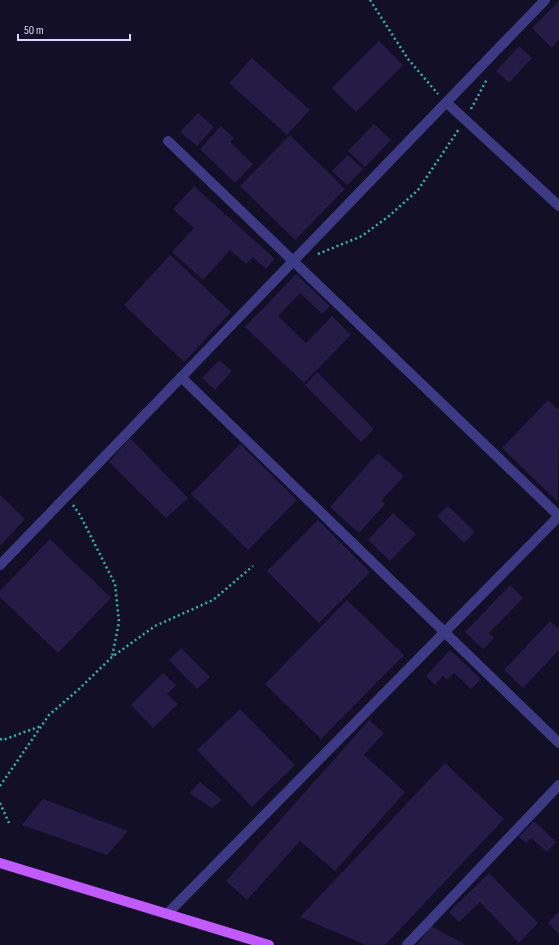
<svg xmlns="http://www.w3.org/2000/svg" width="559" height="945" viewBox="0 0 559 945" font-family="'Sofia Sans Condensed',sans-serif">
<style>
.building{fill:#241b47}
.lines{fill:none;stroke-linecap:round;stroke-linejoin:round}
.path{stroke:#2fb8b0;stroke-width:2.5;stroke-dasharray:2 3;stroke-linecap:butt}
.street{stroke:#3d3a85;stroke-width:10}
.primary{stroke:#c25bff;stroke-width:10}
</style>
<rect width="100%" height="100%" fill="#130f26"/>
<g class="building">
<path d="M559 1V40L552 48 532 28Z"/>
<path d="M379 41 403 65 356 112 332 88Z"/>
<path d="M519 46 532 58 509 83 496 71Z"/>
<path d="M252 58 310 110 287 135 229 83Z"/>
<path d="M198 113 214 127 197 146 180 132Z"/>
<path d="M374 124 391 140 365 167 348 151Z"/>
<path d="M221 126 234 138 230 142 253 164 235 183 200 149Z"/>
<path d="M290 135 345 189 295 240 240 186Z"/>
<path d="M348 155 363 169 347 185 332 171Z"/>
<path d="M194 186 275 259 266 269 253 257 246 264 230 250 203 280 172 252 194 228 173 209Z"/>
<path d="M170 255 231 312 184 362 124 305Z"/>
<path d="M296 274 330 306 322 314 300 293 278 316 306 343 332 316 351 335 304 383 245 327Z"/>
<path d="M219 360 232 371 215 390 202 378Z"/>
<path d="M317 372 374 429 361 442 305 385Z"/>
<path d="M548 400 559 410 558 502 502 448Z"/>
<path d="M130 438 188 498 166 518 109 462Z"/>
<path d="M240 444 297 500 248 550 191 494Z"/>
<path d="M378 453 404 476 381 501 385 504 359 533 330 507Z"/>
<path d="M0 495 25 519 0 546Z"/>
<path d="M448 506 475 532 464 543 437 516Z"/>
<path d="M393 513 416 534 390 561 368 540Z"/>
<path d="M318 520 370 572 319 623 267 571Z"/>
<path d="M50 539 111 598 58 653 0 597V591Z"/>
<path d="M510 585 523 598 489 633 494 638 483 649 465 632Z"/>
<path d="M347 600 404 655 321 739 265 684Z"/>
<path d="M550 621 559 629V650L523 688 504 670Z"/>
<path d="M181 648 210 677 197 689 169 660Z"/>
<path d="M450 650 481 679 471 689 454 673 447 680 443 676 435 685 426 676Z"/>
<path d="M163 673 176 685 167 694 178 704 153 728 131 705Z"/>
<path d="M240 709 295 765 252 807 197 750Z"/>
<path d="M369 720 384 733 364 755 405 792 335 871 300 841 247 900 226 881Z"/>
<path d="M445 763 504 819 385 945H366L300 917Z"/>
<path d="M200 782 222 800 212 808 189 793Z"/>
<path d="M43 799 128 831 107 855 22 825Z"/>
<path d="M534 821 556 842 547 852 531 838 526 843 519 837Z"/>
<path d="M489 873 538 923 519 943 480 902 459 922 449 912Z"/>
<path d="M559 911V934L548 923Z"/>
<path d="M431 926 466 945H417Z"/>
</g>
<g class="lines">
<g class="path">
<path d="M370 0 408 59 438 94"/>
<path d="M471 109 487 79"/>
<path d="M318 254 362 236 389 216 418 190 459 129"/>
<path d="M73 505 80 515 115 584 119 622 112 657"/>
<path d="M0 739 3 740 41 726"/>
<path d="M0 786 49 715 79 689 112 657 155 626 213 600 253 566"/>
<path d="M0 803 9 823"/>
</g>
<g class="street">
<path d="M447 103 559 206"/>
<path d="M168 141 559 516"/>
<path d="M181 377 559 743"/>
<path d="M0 565 545 0"/>
<path d="M167 914 559 516"/>
<path d="M407 945 559 785"/>
</g>
<path class="primary" d="M0 863 269 945"/>
</g>
<path d="M18 34v6h112v-6" fill="none" stroke="#d9d4ff" stroke-width="2"/>
<text x="24" y="34" font-size="12" fill="#d9d4ff" stroke="#130f26" stroke-width="3" paint-order="stroke">50 m</text>
</svg>
